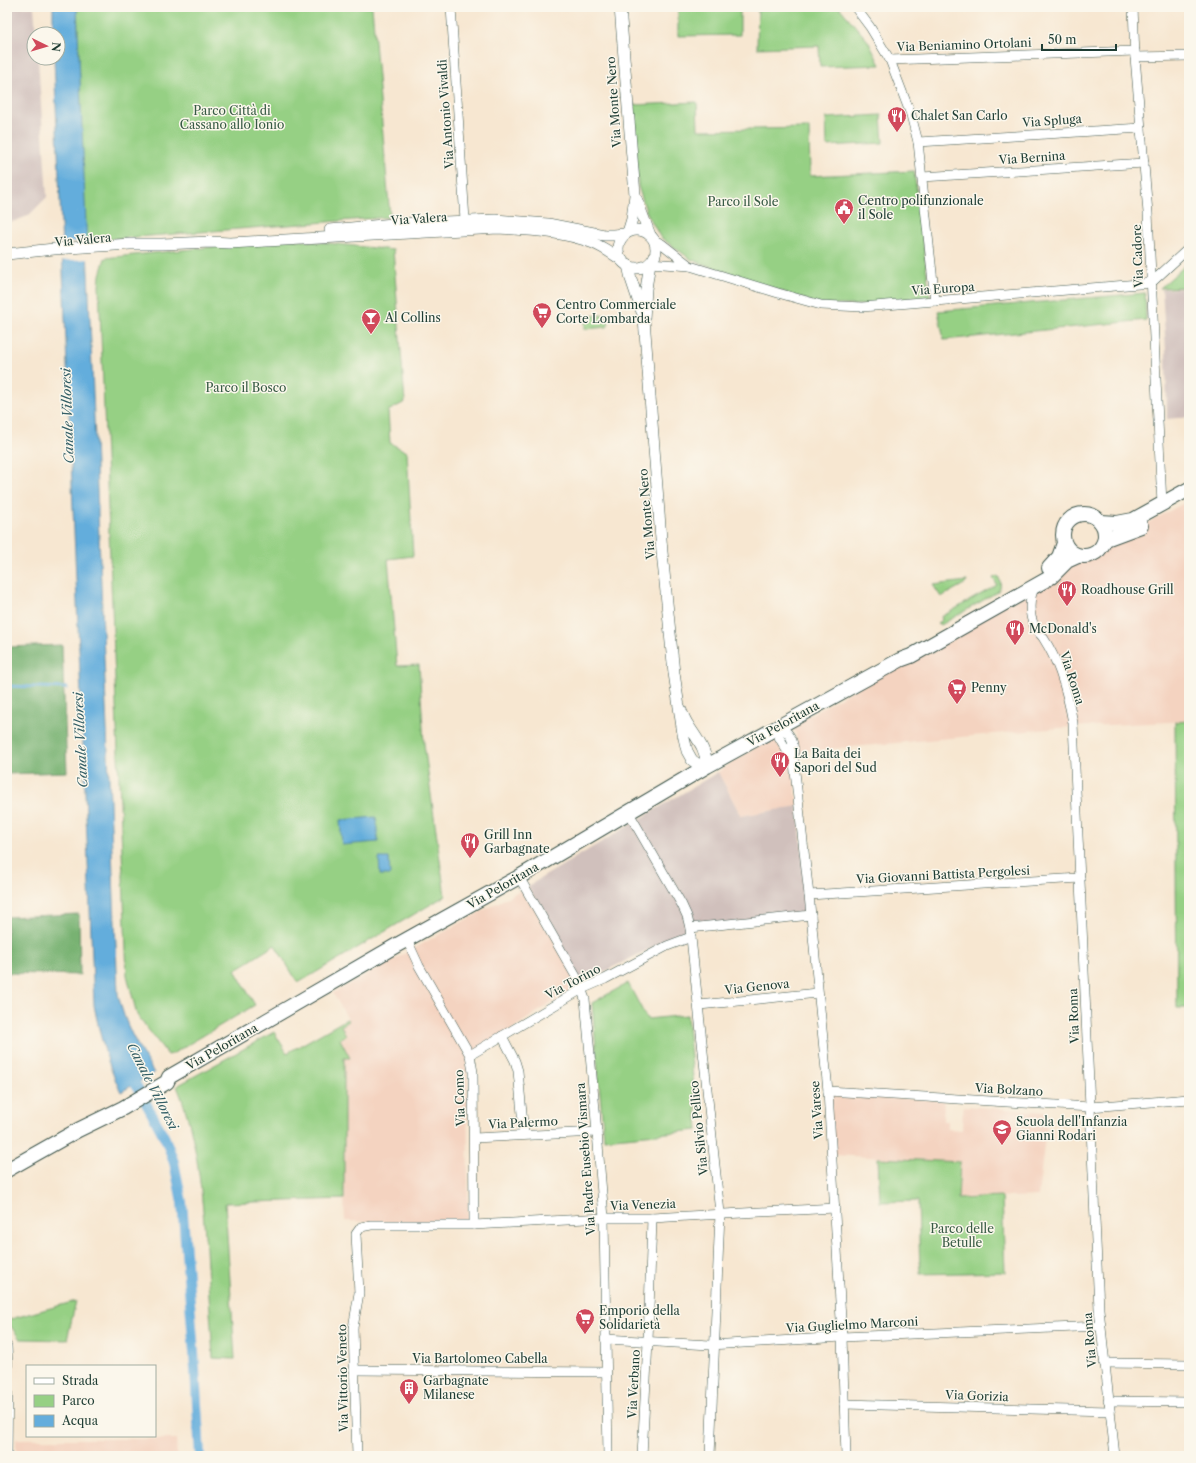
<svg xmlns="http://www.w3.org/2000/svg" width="1196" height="1463" viewBox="0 0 1196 1463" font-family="'Libre Caslon Text',serif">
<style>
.built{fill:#f4d3c0}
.industrial{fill:#d0c0bc}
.green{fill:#96d084;stroke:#5a865c}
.forest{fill:#78b272;stroke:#4c7853}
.water{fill:#64addc;stroke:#427588}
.pier{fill:#f7e7d1}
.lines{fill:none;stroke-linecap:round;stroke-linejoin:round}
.stream{stroke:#64addc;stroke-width:3}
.canal{stroke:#64addc;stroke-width:10}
.minor-casing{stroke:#3f564c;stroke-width:10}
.tertiary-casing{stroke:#3f564c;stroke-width:12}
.primary-casing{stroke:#3f564c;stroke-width:16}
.minor{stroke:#fff;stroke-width:9}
.tertiary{stroke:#fff;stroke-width:11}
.primary{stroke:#fff;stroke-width:14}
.labels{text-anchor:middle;stroke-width:3;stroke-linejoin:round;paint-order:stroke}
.street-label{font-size:12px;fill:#1f3d34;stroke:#fbf7ec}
.park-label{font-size:12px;fill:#375a44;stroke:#fbf7ec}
.poi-label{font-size:12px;fill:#1f3d34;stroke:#fbf7ec;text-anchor:start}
.water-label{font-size:13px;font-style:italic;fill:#345f66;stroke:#fbf7ec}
</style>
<rect width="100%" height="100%" fill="#fbf7ec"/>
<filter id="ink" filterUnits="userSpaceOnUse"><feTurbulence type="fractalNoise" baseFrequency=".025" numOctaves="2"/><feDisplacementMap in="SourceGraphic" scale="8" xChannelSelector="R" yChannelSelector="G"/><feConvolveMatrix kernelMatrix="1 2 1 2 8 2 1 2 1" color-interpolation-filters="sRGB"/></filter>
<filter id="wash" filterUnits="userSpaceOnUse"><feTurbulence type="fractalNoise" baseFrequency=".012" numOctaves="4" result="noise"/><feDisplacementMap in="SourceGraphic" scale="16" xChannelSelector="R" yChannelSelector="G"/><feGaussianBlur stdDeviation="0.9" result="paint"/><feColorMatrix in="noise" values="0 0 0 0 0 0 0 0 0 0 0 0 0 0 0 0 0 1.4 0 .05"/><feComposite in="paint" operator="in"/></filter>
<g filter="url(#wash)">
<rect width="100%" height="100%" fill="#f7e7d1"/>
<g class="built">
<path d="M1189 500V721L1071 727 797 752 796 734 793 725 1080 558 1091 557 1098 553 1106 541 1139 528Z"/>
<path d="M771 738 785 752 791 763 798 806 741 816 718 772Z"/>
<path d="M528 886 581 983 467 1059 468 1224 345 1221 344 1199V1058H350L339 1039 341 1026 349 1021 333 993Z"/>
<path d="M830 1093 944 1101 943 1121H948V1129L962 1130 963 1106 1048 1112 1038 1196 957 1199 959 1162 833 1155Z"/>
<path d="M16 1439H176L177 1456H16Z"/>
</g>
<g class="industrial">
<path d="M7 7H34L36 34H34V58H38L47 197 28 216 7 224Z"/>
<path d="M1189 288V417L1167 419 1166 350 1162 289Z"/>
<path d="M718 772 741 816 798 806 808 913 689 929 581 983 528 886Z"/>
</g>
<g class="green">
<path d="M77 7H372L390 217 86 241Z"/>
<path d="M678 7H740V35L678 36Z"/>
<path d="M758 7H839L868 41 880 65 820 67 819 46 757 48Z"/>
<path d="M697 102 698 130 809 128 810 176 914 171 930 297 879 305H821L692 260 660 237 646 211 638 186 633 105Z"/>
<path d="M881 115 883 143 827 146 826 118Z"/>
<path d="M289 239 393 250 405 402 388 411 390 443 407 452 413 556 388 559 397 666 419 665 424 744 445 896 298 983 275 945 235 970 255 1005 172 1054 168 1055 137 1015 127 975 99 286 100 275 105 258Z"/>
<path d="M1189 262V287L1160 288Z"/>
<path d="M1145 293 1146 320 944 340 938 311Z"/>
<path d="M605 315C609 318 610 323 607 327L585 329V316Z"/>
<path d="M998 576C1001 582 1002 587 997 592L941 625 937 623 942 620 941 617 997 585 993 578Z"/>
<path d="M967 581 966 583 941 597 933 585Z"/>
<path d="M1189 721V1008H1177L1175 722Z"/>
<path d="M628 983 647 1019 687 1015 698 1130 604 1139 592 1003Z"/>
<path d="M347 1019 349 1021 341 1026 346 1035 340 1039 350 1058H344V1199L225 1203 235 1359 213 1358C211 1322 208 1286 206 1249 202 1194 198 1138 177 1086L274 1032 287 1053Z"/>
<path d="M878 1158 960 1162 958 1199 1002 1197 1005 1272 920 1274 918 1201 880 1202Z"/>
<path d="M76 1301 67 1340 20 1339 7 1321V1320Z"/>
</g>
<g class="forest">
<path d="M62 645 67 772 7 774V647Z"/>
<path d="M79 914 80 975 7 973V917Z"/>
</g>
<g class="water">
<path d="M53 7H77L118 994C125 1026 137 1045 154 1073L121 1092C107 1064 100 1036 94 1005L54 58H58V34H53Z"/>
<path d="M376 817 378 842 342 845 340 820Z"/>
<path d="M379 858H389L390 875H380Z"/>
</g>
<path class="pier" d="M88 240 89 259 61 261 60 243Z"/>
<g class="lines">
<path class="stream" d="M7 686 67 688"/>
<path class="canal" d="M129 1072 165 1138 174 1162 182 1202 194 1352 200 1456"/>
</g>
</g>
<g filter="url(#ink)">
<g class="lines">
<defs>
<g id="minor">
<path d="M451 7 465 220"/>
<path d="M855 7 870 27 890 60 911 115 918 142 935 301"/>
<path d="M1133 7 1135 57 1148 213 1162 504"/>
<path d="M1135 57 1189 56"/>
<path d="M890 60 1135 51"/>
<path d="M918 142 1141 128"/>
<path d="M922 177 1144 163"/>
<path d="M654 240 662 244 690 266"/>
<path d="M650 263 690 266 778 293 821 305 862 307 1151 283 1189 248"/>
<path d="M1035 586C1029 597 1028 615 1035 627 1037 632 1042 635 1044 639 1051 650 1056 661 1060 672 1066 689 1070 706 1073 723L1099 1309 1115 1456"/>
<path d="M794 763 779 737V726C795 736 794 746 794 763L809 895 828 1091 842 1337 846 1456"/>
<path d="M629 813 682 905 687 916 690 928 720 1213 710 1456"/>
<path d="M519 877 578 980 585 999 597 1132 604 1218 608 1456"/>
<path d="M809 895 1080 878"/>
<path d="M690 928 811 915"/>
<path d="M407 940 419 966 470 1055 473 1072 474 1225"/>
<path d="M699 1005 818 993"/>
<path d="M502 1036 515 1061 518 1071 524 1135"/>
<path d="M470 1055 582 989 605 979 667 946 691 937"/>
<path d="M828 1091 1090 1107 1189 1099"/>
<path d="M474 1138 597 1132"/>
<path d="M605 1339 710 1345 842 1337 1100 1326"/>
<path d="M7 1346 8 1368 7 1456"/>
<path d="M1104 1363 1189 1364"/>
<path d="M354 1370 605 1372"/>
<path d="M1108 1401 1189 1402"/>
<path d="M844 1404 1110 1411"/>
<path d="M357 1456 353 1328 359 1293 356 1234 361 1227 371 1225H474L604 1218H652L835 1208"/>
<path d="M642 1456 648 1342 652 1218"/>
</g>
<g id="tertiary">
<path d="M620 7 635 195 632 219 628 232"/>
<path d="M636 198 650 235"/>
<path d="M330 230 393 224 495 220 548 224 604 235H613L625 234"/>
<circle cx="637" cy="249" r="19"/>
<path d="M7 254 54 249 130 244H162L211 242 230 243 498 228C529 230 563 231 593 243 603 247 613 254 622 260"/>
<path d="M650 263 646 289 644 319 662 552 674 673 683 734 687 751 692 760 696 763 707 766C706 748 696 738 687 723 684 718 682 712 679 706"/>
<path d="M628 265 631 279 642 312"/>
</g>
<g id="primary">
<circle cx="1084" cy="535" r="21"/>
<path d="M1101 522 1117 523 1133 520 1189 489"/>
<path d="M1106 539 1141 526"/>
<path d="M1049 568 1059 557 1064 543"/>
<path d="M7 1170 78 1130 123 1108 167 1082 169 1077 397 945 519 877 707 766 900 660 911 656 1051 577 1067 561 1078 556"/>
</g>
</defs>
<use href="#minor" class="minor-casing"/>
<use href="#tertiary" class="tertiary-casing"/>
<use href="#primary" class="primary-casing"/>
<use href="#minor" class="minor"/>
<use href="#tertiary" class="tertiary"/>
<use href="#primary" class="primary"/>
</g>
</g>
<defs>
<symbol id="restaurant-pin" viewBox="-11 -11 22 30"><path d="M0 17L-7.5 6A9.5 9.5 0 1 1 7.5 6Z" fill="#d1495b" stroke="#fbf7ec"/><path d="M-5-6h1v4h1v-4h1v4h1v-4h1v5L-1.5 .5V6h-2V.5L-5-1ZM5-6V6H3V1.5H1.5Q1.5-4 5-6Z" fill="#fff"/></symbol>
<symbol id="civic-pin" viewBox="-11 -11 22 30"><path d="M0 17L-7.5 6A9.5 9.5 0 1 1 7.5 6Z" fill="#d1495b" stroke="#fbf7ec"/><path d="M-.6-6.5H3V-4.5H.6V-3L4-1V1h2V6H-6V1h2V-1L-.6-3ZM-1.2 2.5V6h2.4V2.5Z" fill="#fff"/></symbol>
<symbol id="supermarket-pin" viewBox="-11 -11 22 30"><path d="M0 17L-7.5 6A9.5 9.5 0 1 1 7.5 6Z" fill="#d1495b" stroke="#fbf7ec"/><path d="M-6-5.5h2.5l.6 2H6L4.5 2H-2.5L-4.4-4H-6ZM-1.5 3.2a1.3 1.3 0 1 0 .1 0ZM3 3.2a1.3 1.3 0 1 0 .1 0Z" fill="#fff"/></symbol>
<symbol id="bar-pin" viewBox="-11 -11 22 30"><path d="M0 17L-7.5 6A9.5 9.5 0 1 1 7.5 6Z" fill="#d1495b" stroke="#fbf7ec"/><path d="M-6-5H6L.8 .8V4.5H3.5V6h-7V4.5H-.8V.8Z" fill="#fff"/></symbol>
<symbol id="school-pin" viewBox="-11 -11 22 30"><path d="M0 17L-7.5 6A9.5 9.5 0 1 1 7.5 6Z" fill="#d1495b" stroke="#fbf7ec"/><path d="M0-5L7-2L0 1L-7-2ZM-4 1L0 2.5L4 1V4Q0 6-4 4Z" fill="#fff"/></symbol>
<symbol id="building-pin" viewBox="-11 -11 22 30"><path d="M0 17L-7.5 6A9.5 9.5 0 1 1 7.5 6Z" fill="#d1495b" stroke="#fbf7ec"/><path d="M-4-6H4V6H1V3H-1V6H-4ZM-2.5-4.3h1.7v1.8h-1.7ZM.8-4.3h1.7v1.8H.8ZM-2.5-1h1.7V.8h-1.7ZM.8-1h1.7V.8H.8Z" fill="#fff"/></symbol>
</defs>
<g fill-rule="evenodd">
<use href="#restaurant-pin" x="886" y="105" width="22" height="30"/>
<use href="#civic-pin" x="833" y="197" width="22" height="30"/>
<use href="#supermarket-pin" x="531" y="301" width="22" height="30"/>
<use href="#bar-pin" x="360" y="307" width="22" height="30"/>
<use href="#restaurant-pin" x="1056" y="579" width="22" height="30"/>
<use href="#restaurant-pin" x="1004" y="618" width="22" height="30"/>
<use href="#supermarket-pin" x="946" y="677" width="22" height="30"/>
<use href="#restaurant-pin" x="769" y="750" width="22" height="30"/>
<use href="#restaurant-pin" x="459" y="831" width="22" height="30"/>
<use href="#school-pin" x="991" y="1118" width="22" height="30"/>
<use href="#supermarket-pin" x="574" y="1307" width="22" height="30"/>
<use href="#building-pin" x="398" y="1377" width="22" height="30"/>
</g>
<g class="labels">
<g class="street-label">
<text transform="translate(964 45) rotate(-2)" y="4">Via Beniamino Ortolani</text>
<text transform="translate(614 102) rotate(-94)" y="4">Via Monte Nero</text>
<text transform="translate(446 114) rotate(-94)" y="4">Via Antonio Vivaldi</text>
<text transform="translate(1052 121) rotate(-4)" y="4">Via Spluga</text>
<text transform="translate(1032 158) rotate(-4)" y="4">Via Bernina</text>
<text transform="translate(419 219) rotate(-4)" y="4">Via Valera</text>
<text transform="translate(83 240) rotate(-5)" y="4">Via Valera</text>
<text transform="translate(1138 256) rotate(-92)" y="4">Via Cadore</text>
<text transform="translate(943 289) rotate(-4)" y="4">Via Europa</text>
<text transform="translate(647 514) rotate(-95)" y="4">Via Monte Nero</text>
<text transform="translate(1072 678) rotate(72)" y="4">Via Roma</text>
<text transform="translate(783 724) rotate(-29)" y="4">Via Peloritana</text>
<text transform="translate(943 875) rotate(-3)" y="4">Via Giovanni Battista Pergolesi</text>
<text transform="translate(503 886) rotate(-30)" y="4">Via Peloritana</text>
<text transform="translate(573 982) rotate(-28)" y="4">Via Torino</text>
<text transform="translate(757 987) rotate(-6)" y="4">Via Genova</text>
<text transform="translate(1074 1016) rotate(-92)" y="4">Via Roma</text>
<text transform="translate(222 1047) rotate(-30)" y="4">Via Peloritana</text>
<text transform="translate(1009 1090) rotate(3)" y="4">Via Bolzano</text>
<text transform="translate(460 1098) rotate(-92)" y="4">Via Como</text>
<text transform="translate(817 1110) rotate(-94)" y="4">Via Varese</text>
<text transform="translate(523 1123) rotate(-3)" y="4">Via Palermo</text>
<text transform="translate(699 1128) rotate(-96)" y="4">Via Silvio Pellico</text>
<text transform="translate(586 1159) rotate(-94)" y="4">Via Padre Eusebio Vismara</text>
<text transform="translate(643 1205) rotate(-2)" y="4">Via Venezia</text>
<text transform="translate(852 1325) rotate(-3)" y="4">Via Guglielmo Marconi</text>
<text transform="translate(1090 1340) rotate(-95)" y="4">Via Roma</text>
<text x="480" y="1363">Via Bartolomeo Cabella</text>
<text transform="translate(343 1378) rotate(-91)" y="4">Via Vittorio Veneto</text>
<text transform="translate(634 1384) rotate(-87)" y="4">Via Verbano</text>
<text transform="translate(977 1396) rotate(2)" y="4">Via Gorizia</text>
</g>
<g class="park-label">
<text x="232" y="115">Parco Città di<tspan x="232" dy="14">Cassano allo Ionio</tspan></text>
<text x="743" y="206">Parco il Sole</text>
<text x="246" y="392">Parco il Bosco</text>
<text x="962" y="1233">Parco delle<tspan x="962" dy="14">Betulle</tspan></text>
</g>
<g class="poi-label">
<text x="911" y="120">Chalet San Carlo</text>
<text x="858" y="205">Centro polifunzionale<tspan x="858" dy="14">il Sole</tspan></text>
<text x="556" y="309">Centro Commerciale<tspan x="556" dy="14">Corte Lombarda</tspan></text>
<text x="385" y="322">Al Collins</text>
<text x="1081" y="594">Roadhouse Grill</text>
<text x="1029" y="633">McDonald's</text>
<text x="971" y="692">Penny</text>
<text x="794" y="758">La Baita dei<tspan x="794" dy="14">Sapori del Sud</tspan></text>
<text x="484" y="839">Grill Inn<tspan x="484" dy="14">Garbagnate</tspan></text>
<text x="1016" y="1126">Scuola dell'Infanzia<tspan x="1016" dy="14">Gianni Rodari</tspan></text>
<text x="599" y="1315">Emporio della<tspan x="599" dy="14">Solidarietà</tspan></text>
<text x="423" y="1385">Garbagnate<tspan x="423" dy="14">Milanese</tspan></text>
</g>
<g class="water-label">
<text transform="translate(67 416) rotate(-92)" y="5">Canale Villoresi</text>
<text transform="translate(80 740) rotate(-93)" y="5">Canale Villoresi</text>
<text transform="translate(153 1086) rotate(63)" y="5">Canale Villoresi</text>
</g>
</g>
<rect width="1196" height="1463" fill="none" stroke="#fbf7ec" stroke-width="24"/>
<rect x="26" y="1365" width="130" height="72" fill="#fbf7ec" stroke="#a3ada2"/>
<rect x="34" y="1378" width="20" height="6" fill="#ffffff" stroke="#a3ada2"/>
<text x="62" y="1385" font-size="12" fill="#1f3d34">Strada</text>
<rect x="34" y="1395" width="20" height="12" fill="#96d084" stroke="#a3ada2"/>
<text x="62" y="1405" font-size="12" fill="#1f3d34">Parco</text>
<rect x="34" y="1415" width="20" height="12" fill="#64addc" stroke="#a3ada2"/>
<text x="62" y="1425" font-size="12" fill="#1f3d34">Acqua</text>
<g transform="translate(46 46) rotate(95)"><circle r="19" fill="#fbf7ec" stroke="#a3ada2"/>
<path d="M0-3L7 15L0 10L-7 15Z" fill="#d1495b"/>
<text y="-6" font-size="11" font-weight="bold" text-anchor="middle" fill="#1f3d34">N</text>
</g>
<path d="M1042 44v6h74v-6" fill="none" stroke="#1f3d34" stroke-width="2"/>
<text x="1048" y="44" font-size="12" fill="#1f3d34" stroke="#fbf7ec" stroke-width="3" paint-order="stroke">50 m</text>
</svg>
